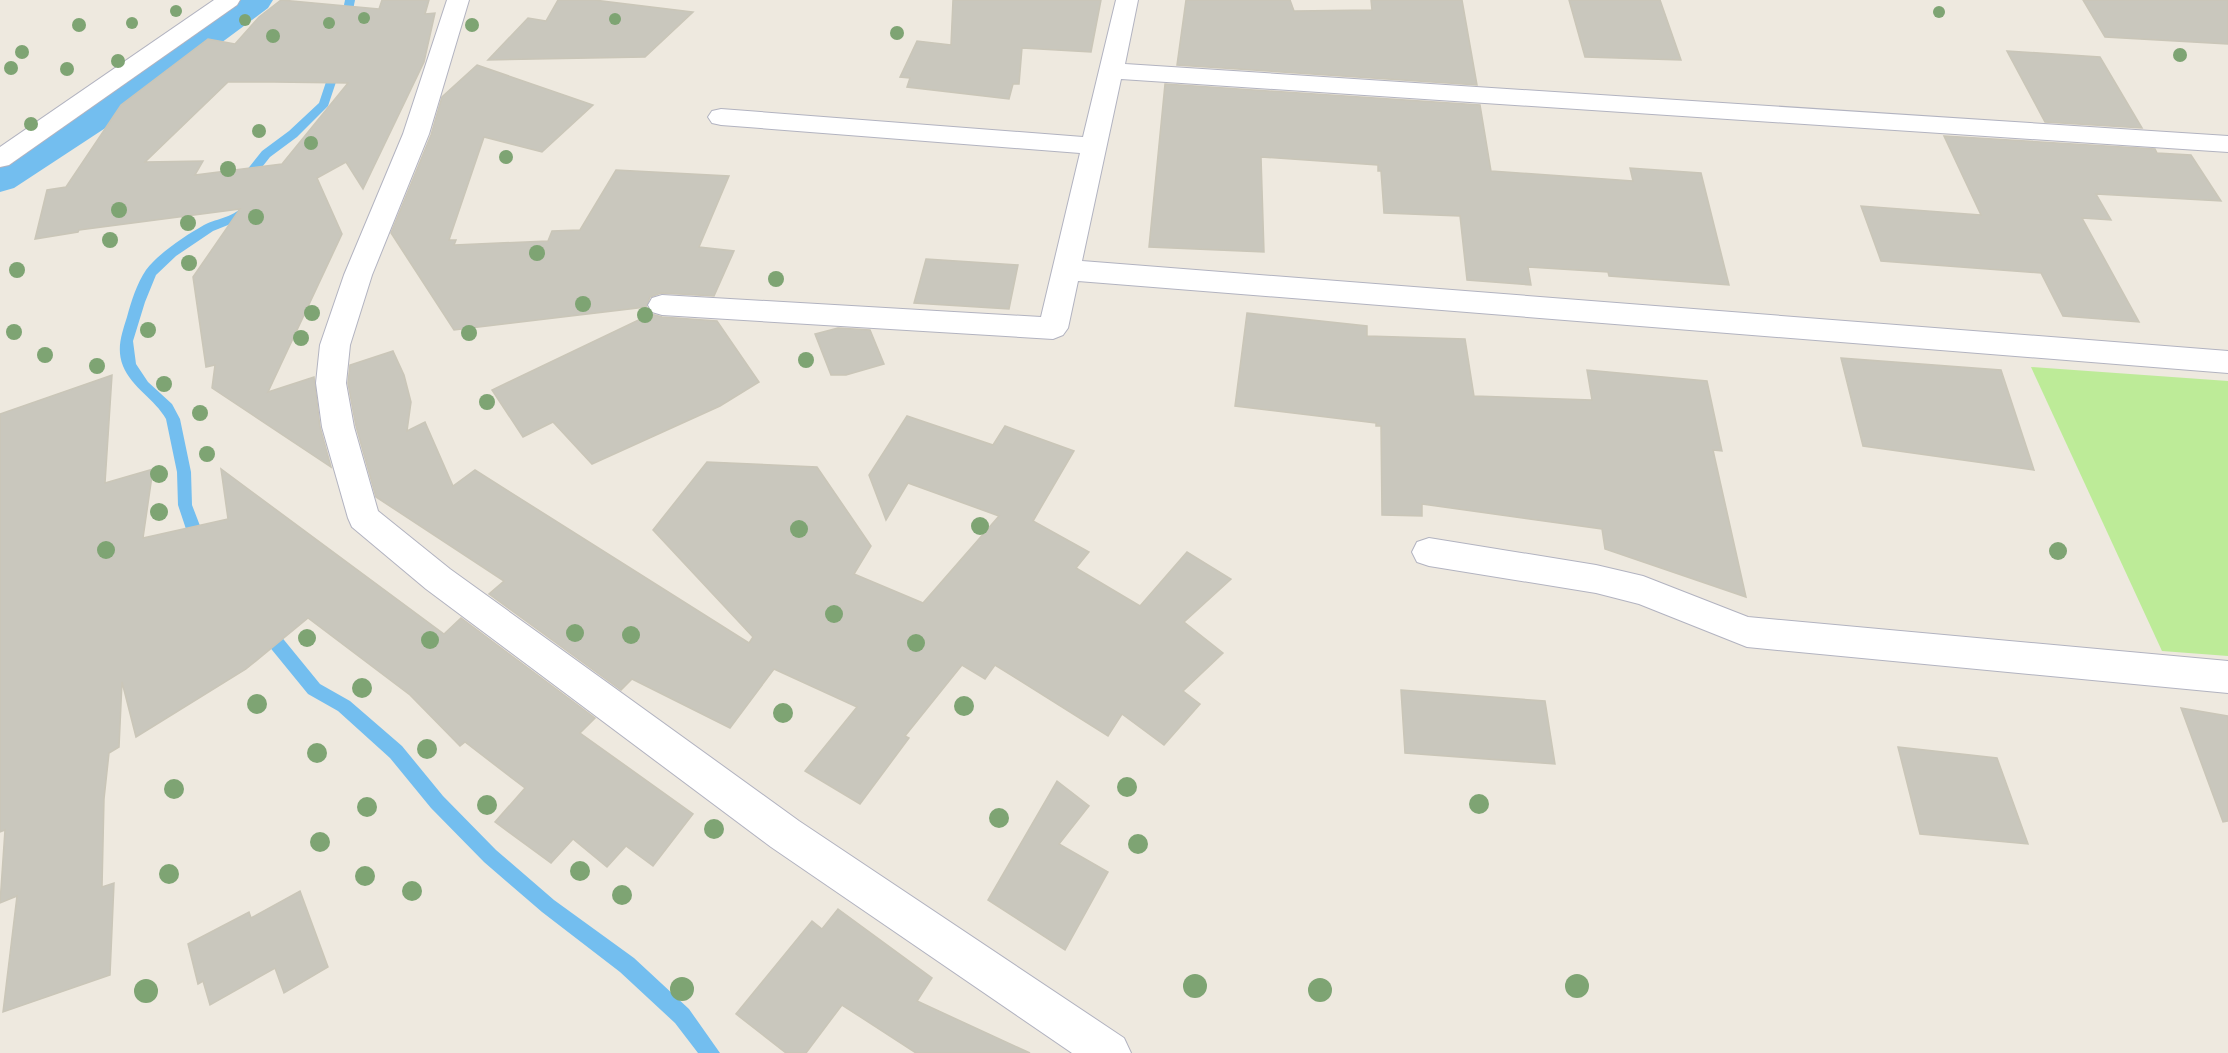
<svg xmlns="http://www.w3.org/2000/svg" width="2228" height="1053" viewBox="0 0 2228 1053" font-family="Inter,sans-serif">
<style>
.pitch{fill:#bdeb98}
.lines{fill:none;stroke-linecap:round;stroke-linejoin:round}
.stream{fill:#73beef;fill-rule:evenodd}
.canal{fill:#73beef;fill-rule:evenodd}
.building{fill:#c9c7bd;stroke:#cac6b8;stroke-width:1.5;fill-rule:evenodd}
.minor-casing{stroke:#b2b3c0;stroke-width:2}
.minor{fill:#fff;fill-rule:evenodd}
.tree{fill:#7ea473}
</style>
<rect width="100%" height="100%" fill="#eee9df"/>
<path class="pitch" d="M2031 367 2228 381V656L2162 651Z"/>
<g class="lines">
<g class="stream">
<path d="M345 0H355L350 25 345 28 340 25Z"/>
<path d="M337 61 342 64 328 106 297 137 270 157 247 186H239V180L262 151 289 131 319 103 332 64Z"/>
<path d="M248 203 254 207 248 217 213 231 176 256 156 275 145 302 133 341 136 364 148 382 172 404 180 419 191 472 192 505 207 544 204 548 199 550 194 548 191 544 178 505 177 472 166 419C155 399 132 388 123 366 116 349 122 333 127 317 131 302 137 283 146 270 160 252 185 236 204 225 218 218 236 217 244 204Z"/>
<path d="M265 622 271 624 320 684 350 701 402 746 443 796 496 850 554 900 634 958 689 1009 720 1053H698L675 1023 620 972 542 912 484 862 431 808 390 758 338 711 308 694 259 634 257 629 259 624Z"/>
</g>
<path class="canal" d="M232 0H273L268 8 113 123 14 188 0 192V160L85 105Z"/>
</g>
<g class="building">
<path d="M281 0 379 9 382 0H429L425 14 435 13 424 62 363 189 346 162 317 178 342 234 268 392 314 377 320 427 331 467 212 388 215 365 206 367 193 277 240 209 79 230 78 232 35 239 47 190 66 187 121 105 208 39 235 44 259 17ZM228 82H274L348 83 282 164 195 175 203 161 145 162Z"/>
<path d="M558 0H594L693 12 645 57 488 60 528 18 546 21Z"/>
<path d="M953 0H1101L1091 52 1022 48 1019 84H1013L1009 99 907 87 910 78 900 77 917 41 951 45Z"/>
<path d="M1186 0H1290L1294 11 1372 10 1371 0H1462L1477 85 1177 65Z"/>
<path d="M1569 0H1660L1681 60 1585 57Z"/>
<path d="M2083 0H2228V44L2105 37Z"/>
<path d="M2007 51 2100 57 2142 128 2045 122Z"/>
<path d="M477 65 593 105 542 152 484 137 449 240H456L454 245 548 241 552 231 580 230 616 170 729 176 699 247 734 251 714 296 661 293 650 297 646 307 454 330 391 233 431 135 442 97Z"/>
<path d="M1165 84 1480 105 1491 171 1633 181 1630 168 1701 173 1729 285 1609 276 1608 272 1528 267 1531 285 1467 280 1460 216 1384 213 1381 171H1378V165L1261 157 1264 252 1149 247Z"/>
<path d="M1944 136 2155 149 2157 153 2191 155 2221 201 2096 194 2111 220 2082 218 2139 322 2063 316 2041 273 1881 261 1861 206 1981 215Z"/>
<path d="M926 259 1018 265 1009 309 914 303Z"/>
<path d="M1247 313 1367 326V336L1465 339 1474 396 1592 400 1587 370 1707 381 1722 451 1713 450 1746 597 1605 549 1602 529 1422 504V516L1382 515 1381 426H1376V423L1235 406Z"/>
<path d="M651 314 662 317 717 321 759 382 720 406 592 464 553 422 523 437 492 390Z"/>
<path d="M838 328 870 330 884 364 846 375H831L815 334Z"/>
<path d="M393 351 404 375 411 402 407 431 425 422 453 486 475 470 749 643 753 637 653 530 707 462 817 467 871 546 854 574 923 603 999 516 908 483 886 520 869 475 907 416 993 445 1005 426 1074 451 1033 521 1089 552 1076 568 1140 606 1187 552 1231 579 1184 622 1223 653 1183 691 1200 704 1164 745 1122 714 1108 736 995 665 985 679 962 665 905 736 909 738 860 804 805 771 857 707 774 669 730 728 632 679 621 690 489 594 504 581 376 497 356 426 348 383 350 365Z"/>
<path d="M1841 358 2001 370 2034 470 1863 446Z"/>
<path d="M112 375 105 483 153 469 143 538 228 519 221 469 444 634 461 618 595 718 580 733 693 814 653 866 626 846 607 867 573 839 551 863 495 822 525 788 465 742 460 746 410 695 308 618 246 669 136 737 122 682 119 747 109 753 104 799 102 887 114 883 110 975 3 1012 17 896 0 903 5 830 0 832V414Z"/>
<path d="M1401 690 1545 701 1555 764 1405 753Z"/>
<path d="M2181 708 2228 716V821L2223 822Z"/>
<path d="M1898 747 1997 758 2028 844 1920 834Z"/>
<path d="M1057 781 1089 806 1059 844 1108 872 1065 950 988 900Z"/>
<path d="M300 891 328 967 284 993 275 968 210 1005 203 981 198 984 188 944 249 912 251 918Z"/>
<path d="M838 909 932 978 917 1001 1030 1053H916L842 1005 806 1053H786L736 1014 812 921 822 929Z"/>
</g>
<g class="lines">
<defs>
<g id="minor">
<path d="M214 0H240L237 5 9 165 0 167V147Z"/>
<path d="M447 0H469L429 134 372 275 350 345 346 383 354 427 378 511 450 569 799 821 1124 1038 1131 1053H1072L771 847 426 589 352 527 348 518 322 427 316 383 320 345 344 275 403 134Z"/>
<path d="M1116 0H1138L1125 64 2228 136V152L1121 79 1082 261 2228 351V373L1078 281 1068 328 1063 335 1053 339 662 315 652 312 648 305 652 298 662 295 1041 317 1080 153 721 125 712 123 708 117 712 111 721 109 1083 137Z"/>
<path d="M1429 538 1596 565 1643 576 1748 617 2228 661V693L1747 647 1639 604 1596 593 1429 566 1417 562 1412 552 1417 542Z"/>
</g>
</defs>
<use href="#minor" class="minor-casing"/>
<use href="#minor" class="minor"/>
</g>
<g class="tree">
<circle cx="176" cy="11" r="6"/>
<circle cx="1939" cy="12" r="6"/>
<circle cx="364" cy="18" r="6"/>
<circle cx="615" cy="19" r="6"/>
<circle cx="245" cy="20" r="6"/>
<circle cx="132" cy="23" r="6"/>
<circle cx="329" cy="23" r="6"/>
<circle cx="79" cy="25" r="7"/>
<circle cx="472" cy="25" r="7"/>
<circle cx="897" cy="33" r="7"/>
<circle cx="273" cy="36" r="7"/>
<circle cx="22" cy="52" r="7"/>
<circle cx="2180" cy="55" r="7"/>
<circle cx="118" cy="61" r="7"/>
<circle cx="11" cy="68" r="7"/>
<circle cx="67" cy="69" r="7"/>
<circle cx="31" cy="124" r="7"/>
<circle cx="259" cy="131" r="7"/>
<circle cx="311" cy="143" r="7"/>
<circle cx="506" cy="157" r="7"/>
<circle cx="228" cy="169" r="8"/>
<circle cx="119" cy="210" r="8"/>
<circle cx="256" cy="217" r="8"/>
<circle cx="188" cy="223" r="8"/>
<circle cx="110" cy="240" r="8"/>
<circle cx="537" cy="253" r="8"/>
<circle cx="189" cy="263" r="8"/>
<circle cx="17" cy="270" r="8"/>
<circle cx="776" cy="279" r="8"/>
<circle cx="583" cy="304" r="8"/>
<circle cx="312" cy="313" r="8"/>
<circle cx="645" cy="315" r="8"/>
<circle cx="148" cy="330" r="8"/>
<circle cx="14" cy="332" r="8"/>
<circle cx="469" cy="333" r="8"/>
<circle cx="301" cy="338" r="8"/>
<circle cx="45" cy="355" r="8"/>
<circle cx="806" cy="360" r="8"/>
<circle cx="97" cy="366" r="8"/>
<circle cx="164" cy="384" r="8"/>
<circle cx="487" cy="402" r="8"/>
<circle cx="200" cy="413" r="8"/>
<circle cx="207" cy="454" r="8"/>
<circle cx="159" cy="474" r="9"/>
<circle cx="159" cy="512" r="9"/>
<circle cx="980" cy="526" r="9"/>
<circle cx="799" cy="529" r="9"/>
<circle cx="106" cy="550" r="9"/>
<circle cx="2058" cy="551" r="9"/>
<circle cx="834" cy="614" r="9"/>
<circle cx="575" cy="633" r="9"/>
<circle cx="631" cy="635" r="9"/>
<circle cx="307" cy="638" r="9"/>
<circle cx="430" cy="640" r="9"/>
<circle cx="916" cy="643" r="9"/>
<circle cx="362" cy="688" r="10"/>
<circle cx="257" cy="704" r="10"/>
<circle cx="964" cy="706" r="10"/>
<circle cx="783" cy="713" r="10"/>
<circle cx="427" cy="749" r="10"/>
<circle cx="317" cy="753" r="10"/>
<circle cx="1127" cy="787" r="10"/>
<circle cx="174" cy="789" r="10"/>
<circle cx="1479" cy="804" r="10"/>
<circle cx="487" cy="805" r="10"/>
<circle cx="367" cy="807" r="10"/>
<circle cx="999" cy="818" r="10"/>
<circle cx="714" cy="829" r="10"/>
<circle cx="320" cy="842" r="10"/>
<circle cx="1138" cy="844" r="10"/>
<circle cx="580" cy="871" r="10"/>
<circle cx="169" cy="874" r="10"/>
<circle cx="365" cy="876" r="10"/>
<circle cx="412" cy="891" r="10"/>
<circle cx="622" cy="895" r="10"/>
<circle cx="1195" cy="986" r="12"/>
<circle cx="1577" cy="986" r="12"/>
<circle cx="682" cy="989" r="12"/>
<circle cx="1320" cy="990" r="12"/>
<circle cx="146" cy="991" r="12"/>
</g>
</svg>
